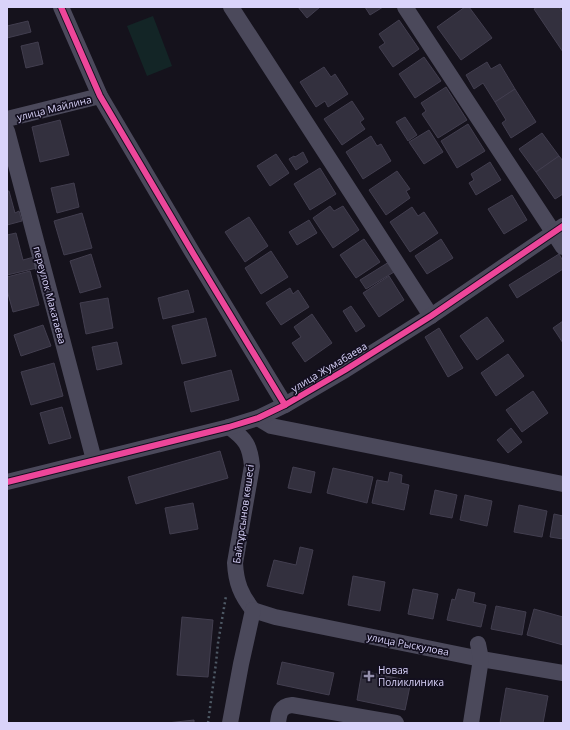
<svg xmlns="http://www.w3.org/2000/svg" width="570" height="730" viewBox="0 0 570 730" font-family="'Open Sans',sans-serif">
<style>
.green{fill:#132526}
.building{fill:#33303e;stroke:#423e4f}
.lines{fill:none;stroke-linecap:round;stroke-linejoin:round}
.path{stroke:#4e5965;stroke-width:2.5;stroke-dasharray:2 3;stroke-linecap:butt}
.minor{stroke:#4b495b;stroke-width:16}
.cycleway-casing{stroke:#130f1f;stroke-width:8}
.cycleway{stroke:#ed469a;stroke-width:6}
.poi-dot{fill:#948fac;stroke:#130f1f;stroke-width:1.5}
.labels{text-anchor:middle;stroke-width:3.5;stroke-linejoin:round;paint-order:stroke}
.street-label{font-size:10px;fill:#d9d3fa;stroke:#130f1f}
.poi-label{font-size:10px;fill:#d9d3fa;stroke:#130f1f;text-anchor:start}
</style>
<rect width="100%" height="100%" fill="#15121c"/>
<path class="green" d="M153 16 172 66 147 76 127 26Z"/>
<g class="building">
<path d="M298 7H320L307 18Z"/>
<path d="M365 7H383L370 15Z"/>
<path d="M465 7H469L492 38 461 60 437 27Z"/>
<path d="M538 7H559L563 13V52L534 9Z"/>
<path d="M399 20 419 49 393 67 379 47 385 43 379 34Z"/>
<path d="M28 21 31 32 7 38V26Z"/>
<path d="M38 42 43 64 26 68 21 46Z"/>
<path d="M424 57 441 81 415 98 399 74Z"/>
<path d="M487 62 491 69 500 64 515 89 495 102 483 83 474 89 466 75Z"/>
<path d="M324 67 331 77 335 74 348 94 328 107 325 101 316 107 300 82Z"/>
<path d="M446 87 467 120 438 138 422 114 426 111 421 103Z"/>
<path d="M515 89 536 122 511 138 502 123 506 120 495 102Z"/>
<path d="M352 101 364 119 360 122 365 129 342 145 324 119Z"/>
<path d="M405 117 417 135 408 141 396 122Z"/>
<path d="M60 120 69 155 40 162 32 127Z"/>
<path d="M468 124 485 151 457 168 441 141Z"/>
<path d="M429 130 443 152 424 164 409 142Z"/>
<path d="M542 133 559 156 536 172 519 149Z"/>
<path d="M371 136 377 146 381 144 391 161 363 179 346 152Z"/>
<path d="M303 152 308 162 296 170 289 159 294 156 295 157Z"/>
<path d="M276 154 289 173 270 186 257 166Z"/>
<path d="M559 156 563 161V194L555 199 536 172Z"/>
<path d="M490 162 501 180 476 195 469 183 474 180 471 174Z"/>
<path d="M320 168 336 194 310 210 294 184Z"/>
<path d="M397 171 410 189 406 191 410 198 386 215 369 190Z"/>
<path d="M74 183 79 207 57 213 51 188Z"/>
<path d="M7 191H9L15 213 19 211 22 221 7 225Z"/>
<path d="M512 195 527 220 504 234 488 209Z"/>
<path d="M330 206 334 211 343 206 359 230 333 248 313 218Z"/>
<path d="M412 207 418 216 424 212 438 233 410 252 390 222Z"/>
<path d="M82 213 92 248 64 255 54 221Z"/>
<path d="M249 217 268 246 245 262 225 232Z"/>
<path d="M309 220 317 233 297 245 289 232Z"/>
<path d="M16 233 23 260 34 257 37 268 7 275V235Z"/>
<path d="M364 239 380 262 356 278 340 255Z"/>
<path d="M441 239 453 258 427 274 415 256Z"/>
<path d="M271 251 288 277 261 294 245 268Z"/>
<path d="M91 254 101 287 80 293 70 261Z"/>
<path d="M559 254 563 261V269L517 298 509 285Z"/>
<path d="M389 262 394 272 366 289 360 280Z"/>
<path d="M30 271 39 305 13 312 7 290V277Z"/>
<path d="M389 276 404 300 379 317 363 293Z"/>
<path d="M290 288 293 294 298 290 309 307 281 325 266 303Z"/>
<path d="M188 290 194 312 163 319 158 298Z"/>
<path d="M108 298 113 328 86 334 80 303Z"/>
<path d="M351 306 365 326 356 332 343 311Z"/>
<path d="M312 314 332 343 305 362 292 343 301 337 294 327Z"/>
<path d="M487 317 504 341 477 360 460 336Z"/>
<path d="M206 318 216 356 182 364 172 326Z"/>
<path d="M563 321V343L553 328Z"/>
<path d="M43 325 51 346 21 356 14 335Z"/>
<path d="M439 328 463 368 448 377 425 337Z"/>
<path d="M117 342 122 364 97 370 92 347Z"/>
<path d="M508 354 524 376 496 396 481 373Z"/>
<path d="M54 363 63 396 31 405 21 372Z"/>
<path d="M231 370 239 400 191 412 184 382Z"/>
<path d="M533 391 548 413 522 432 506 410Z"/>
<path d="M62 407 71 438 49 444 40 413Z"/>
<path d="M511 428 522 442 508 453 497 440Z"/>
<path d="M220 451 228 478 136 504 128 477Z"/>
<path d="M293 467 315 472 311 493 288 488Z"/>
<path d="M333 468 373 477 367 503 327 493Z"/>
<path d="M390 472 402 475 401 483 409 485 404 510 372 503 377 480 388 482Z"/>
<path d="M435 490 457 495 452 518 430 514Z"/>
<path d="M465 495 492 501 487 526 460 520Z"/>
<path d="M193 503 198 529 170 534 165 508Z"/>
<path d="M519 505 547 511 542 537 514 532Z"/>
<path d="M554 514 563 516V539L550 537Z"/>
<path d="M300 547 313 550 303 594 267 586 274 560 296 565Z"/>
<path d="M353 576 385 582 380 611 348 605Z"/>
<path d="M413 589 438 594 433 619 408 614Z"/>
<path d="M458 589 475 593 473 602 486 605 481 627 447 620 452 599 455 600Z"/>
<path d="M496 606 526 612 522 635 491 629Z"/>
<path d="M534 609 563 617V645L527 635Z"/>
<path d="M182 617 213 620 208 677 177 675Z"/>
<path d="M282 662 334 673 329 695 277 684Z"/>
<path d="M362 671 411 681 405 710 357 700Z"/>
<path d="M506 688 548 696 543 723H500Z"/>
<path d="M194 720V723H167Z"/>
</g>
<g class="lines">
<path class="path" d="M208 723 216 663 218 643 226 596"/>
<g class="minor">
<path d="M61 7 100 96 194 255 285 405"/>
<path d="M231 7 431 316"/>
<path d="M405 7 563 247"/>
<path d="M7 119 100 96"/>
<path d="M7 131 94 460"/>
<path d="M258 418 271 426 563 484"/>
<path d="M229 427C246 439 250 446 252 466L235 563C236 583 241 595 253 610"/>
<path d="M7 482 229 427 258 418 285 405 345 370 431 316 563 226"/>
<path d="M253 610 275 617 481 659 563 673"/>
<path d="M230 723 241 664 253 610"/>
<path d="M278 723C279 714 280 706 292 705L396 723"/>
<path d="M471 723 481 659 478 644"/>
</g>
<defs>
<g id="cycleway">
<path d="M61 7 100 96 194 255 285 405"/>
<path d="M7 482 229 427 258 418 285 405 345 370 431 316 563 226"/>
</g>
</defs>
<use href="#cycleway" class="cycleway-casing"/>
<use href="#cycleway" class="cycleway"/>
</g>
<path class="poi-dot" d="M367 670h4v4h4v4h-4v4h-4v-4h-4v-4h4z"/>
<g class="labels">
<g class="street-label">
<text transform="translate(54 108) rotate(-14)" y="4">улица Майлина</text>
<text transform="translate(50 295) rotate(75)" y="4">переулок Макатаева</text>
<text transform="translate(329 367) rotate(-31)" y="4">улица Жумабаева</text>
<text transform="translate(243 514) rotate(-82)" y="4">Байтұрсынов көшесі</text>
<text transform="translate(408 644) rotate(11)" y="4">улица Рыскулова</text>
</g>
<g class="poi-label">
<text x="378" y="674">Новая<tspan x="378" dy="12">Поликлиника</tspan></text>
</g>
</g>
<rect width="570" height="730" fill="none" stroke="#d9d3fa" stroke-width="16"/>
</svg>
